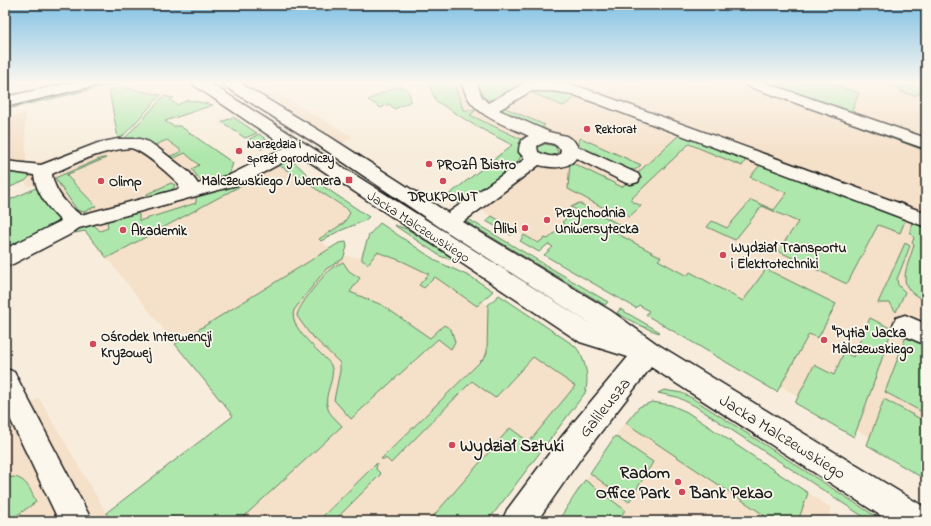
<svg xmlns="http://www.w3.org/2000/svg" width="931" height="526" viewBox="0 0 931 526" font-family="'Indie Flower',sans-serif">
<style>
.built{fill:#f5e0c9}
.green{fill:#aee7ab;stroke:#658264}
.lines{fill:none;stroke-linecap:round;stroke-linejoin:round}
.minor-casing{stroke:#1c1c1c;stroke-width:3}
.minor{fill:#fbf7ec;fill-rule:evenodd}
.poi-dot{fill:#d1495b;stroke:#fbf7ec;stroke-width:1.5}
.labels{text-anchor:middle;stroke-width:3.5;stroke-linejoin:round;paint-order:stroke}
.far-poi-label{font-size:12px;font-weight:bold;fill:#1c1c1c;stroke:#fbf7ec;text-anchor:start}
.poi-label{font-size:14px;font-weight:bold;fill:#1c1c1c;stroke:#fbf7ec;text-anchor:start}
.street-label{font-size:14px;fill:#1c1c1c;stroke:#fbf7ec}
.near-street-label{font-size:17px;fill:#1c1c1c;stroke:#fbf7ec}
.near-poi-label{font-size:17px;font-weight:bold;fill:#1c1c1c;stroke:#fbf7ec;text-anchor:start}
</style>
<rect width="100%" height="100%" fill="#f8eddc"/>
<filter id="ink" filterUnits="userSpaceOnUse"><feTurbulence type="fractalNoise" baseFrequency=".025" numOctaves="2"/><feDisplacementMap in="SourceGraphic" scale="8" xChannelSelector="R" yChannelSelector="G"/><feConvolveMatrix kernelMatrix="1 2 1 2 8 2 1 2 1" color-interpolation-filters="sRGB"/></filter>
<g filter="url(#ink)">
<g class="built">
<path d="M243 82H258L353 137 341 144 315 126Z"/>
<path d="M428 82H926V470L553 255 549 250 553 247 549 244 545 248 452 193 512 145 474 125 436 101Z"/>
<path d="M25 113 26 165 119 141 164 121 173 126H180L233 163 230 175 279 165 349 212 350 216 344 223 319 239 331 250 344 256 363 258 371 235 436 270 497 311 586 375 587 382 585 393 488 521H124L115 507 233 416 85 231 77 232 54 243 47 202 35 185 27 186 25 181 29 178V175L5 171V118Z"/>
<path d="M39 398 111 521H5V420Z"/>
<path d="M652 402 671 405 687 412 831 508 827 521H558L615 436 634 411 639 407Z"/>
</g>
<g class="green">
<path d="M119 82H124L12 108 26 103Z"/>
<path d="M428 82H453L464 110H476L470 115 521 139 528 135 531 136 518 162 460 205 446 197 512 145 474 125 436 101Z"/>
<path d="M475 82H515L522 86C511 91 493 107 481 96Z"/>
<path d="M775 82H825L859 93 851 113 770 86Z"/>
<path d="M887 82H926V94L919 92 918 95H913L901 92 902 90 891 86 892 83Z"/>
<path d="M121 87 161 95 122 137 118 138 109 90Z"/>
<path d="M395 87C407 86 409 89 411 101L395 109 389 104 381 108 368 100Z"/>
<path d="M765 89 926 146V151L762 91Z"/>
<path d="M537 91 558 92 578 96 563 106 530 92Z"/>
<path d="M164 96 174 98 170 100 177 105 188 100 213 105 165 121 173 126H180L233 163 229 175 209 180 199 179 192 169 199 165 185 153 172 159 169 157 182 151 167 140 155 145 148 142 119 140 125 138Z"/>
<path d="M503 107 545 125 542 127 552 132H547L501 112Z"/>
<path d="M233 117 257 133 245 138 222 122Z"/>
<path d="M259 134 272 144 261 149 248 140Z"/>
<path d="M682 135 747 158 742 166 689 144 630 200 641 206 629 217 622 213 619 216 568 189 570 162 622 187 678 136Z"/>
<path d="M581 138 641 165 635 170 626 169 579 147V140Z"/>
<path d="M545 144 555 146 558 152C551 159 545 156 538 153L537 147Z"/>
<path d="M289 157 311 178 369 217 364 221 337 232 321 241 319 239 344 223 350 213 347 209 279 165 107 258 85 231 75 233C79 225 87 226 94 225L100 231 108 228 107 221 135 213 139 214V221L196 203V196Z"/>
<path d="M102 158H106L66 175 96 206 84 212 77 210 55 178Z"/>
<path d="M760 165 906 218 900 233 878 225 847 284 778 251 798 222 762 206 735 240 707 227 712 221 727 228 751 200 774 210 787 193 750 177Z"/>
<path d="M5 171 27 173 30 176 25 181 10 187 5 182Z"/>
<path d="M171 183 175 185 173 189 167 193 147 198V194Z"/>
<path d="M36 188 62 221 5 253V202Z"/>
<path d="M579 203 620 225 614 232 661 257 658 260 687 276 690 272 743 301 766 269 836 304 818 338 809 334 777 392 646 315 649 311 639 305 636 308 544 255 553 247 548 244 539 252 520 241 524 235 538 243 545 238 548 239 564 224 562 222 577 210 571 207Z"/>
<path d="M492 216 517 231 511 235 486 221Z"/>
<path d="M468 219 608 302 605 305 465 221Z"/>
<path d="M912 221 926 226V301C894 287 906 272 914 245L912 243 914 238 910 232Z"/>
<path d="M380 223 438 262 471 277 493 291 477 306 435 277 424 288 419 285 429 274 402 261 377 252 368 264 362 260V256L369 235Z"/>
<path d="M394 225 407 229 460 263 440 256Z"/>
<path d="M346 242 347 247 343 259 326 269 294 310C288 329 321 351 331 365 337 379 322 394 328 409 330 415 338 421 342 426L239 521H111L106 513 233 416 175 344 339 243Z"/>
<path d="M905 243 910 246 897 279 898 285 905 292 896 312 890 303H878Z"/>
<path d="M343 262 349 271 360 278 350 292 382 305 430 338 444 325 451 329 455 342 451 349 438 339 351 419 334 400 340 371V363L309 333 297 316C297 307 324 274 332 268 335 265 340 264 343 262Z"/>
<path d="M499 295 575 346C585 358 590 377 585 393L488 521H429L510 428 529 442 575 386 533 357 495 398 472 381 391 463 387 459H381L485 357 487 352 488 305Z"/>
<path d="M620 309 660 332 659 333C644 328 631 321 617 313Z"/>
<path d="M870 318 892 329 872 388 854 437 795 403 814 365 834 375 844 352 853 357Z"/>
<path d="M907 334 926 343V414L885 392Z"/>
<path d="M664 390 682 393 692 398 883 521H870L695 406 677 397 658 393Z"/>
<path d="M884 399 926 422V480L867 445Z"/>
<path d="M652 402 671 405 687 412 808 493 798 521H761L764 515 626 423 639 407Z"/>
<path d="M615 436 653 462 629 502 590 473Z"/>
<path d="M377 463 376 469 381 474 334 521H318Z"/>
<path d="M14 477C27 479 31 491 36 502L9 521H5V478Z"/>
<path d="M585 480 625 510 618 521H600L596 518 593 521H558Z"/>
</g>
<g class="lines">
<defs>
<g id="minor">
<path d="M74 82H99L97 85 5 107V97Z"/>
<path d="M192 82H208L594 326 441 228 318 145 223 85 221 82H238L330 137 448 213 525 159 519 152C519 144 521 139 529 136 502 123 468 115 462 82H476L482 97 488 103 523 84C541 79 562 82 580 87L926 213V227L572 94 552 91H531L499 110 549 132 566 136 574 141 577 146 638 174 640 178 638 182 631 184 624 182 576 158C568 170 551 168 539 165L463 222 611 311 657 344 926 508V521H889L651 367 583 455 537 521H502L507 510 563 435 628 357 580 342 298 154 244 183 79 228 69 235 13 264 5 266V249L61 221C49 209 36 193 34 175L5 171V161L41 165 98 143 118 139H140L149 142 159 149 190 173 198 184 230 175 286 147 194 85ZM545 142 554 144 561 149 560 154C553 159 545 155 538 152L537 146ZM130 148C143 150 166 172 176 181L179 184V189L81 215C67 206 54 191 52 174 77 162 102 150 130 148Z"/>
<path d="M743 82H763L926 138V149L745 85Z"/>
<path d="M905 315 926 324V345L896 332 893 325 896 318Z"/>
<path d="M5 368 14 372 92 521H59L5 408Z"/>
</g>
</defs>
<use href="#minor" class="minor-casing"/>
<use href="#minor" class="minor"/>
</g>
</g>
<linearGradient id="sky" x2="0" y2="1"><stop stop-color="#80c1e5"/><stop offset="0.53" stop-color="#fcf7ef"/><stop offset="1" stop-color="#fcf7ef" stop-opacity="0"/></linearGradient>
<rect width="931" height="155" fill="url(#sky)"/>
<g class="poi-dot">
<circle cx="587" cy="129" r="4"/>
<circle cx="239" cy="151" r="4"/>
<circle cx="429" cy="164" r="4"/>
<rect x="345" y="176" width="8" height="8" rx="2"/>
<circle cx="101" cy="181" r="4"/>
<circle cx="443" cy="181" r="4"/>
<circle cx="547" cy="220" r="4"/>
<circle cx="525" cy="228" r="4"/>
<circle cx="123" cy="230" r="4"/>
<circle cx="723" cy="255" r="4"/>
<circle cx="824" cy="340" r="4"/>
<circle cx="93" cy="344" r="4"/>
<circle cx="452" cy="445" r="4"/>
<circle cx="678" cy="482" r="4"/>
<circle cx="682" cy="492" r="4"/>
</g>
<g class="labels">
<g class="far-poi-label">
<text x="595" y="133">Rektorat</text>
<text x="247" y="148">Narzędzia i<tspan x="247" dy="14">sprzęt ogrodniczy</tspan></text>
</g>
<g class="poi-label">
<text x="437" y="169">PROZA Bistro</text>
<text x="341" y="185" text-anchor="end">Malczewskiego / Wernera</text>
<text x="109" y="186">Olimp</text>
<text x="443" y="201" text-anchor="middle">DRUKPOINT</text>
<text x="555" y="217">Przychodnia<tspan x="555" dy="16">Uniwersytecka</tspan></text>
<text x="517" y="233" text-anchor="end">Alibi</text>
<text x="131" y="235">Akademik</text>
<text x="731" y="252">Wydział Transportu<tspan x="731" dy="16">i Elektrotechniki</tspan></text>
<text x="832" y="337">"Pytia" Jacka<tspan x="832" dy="16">Malczewskiego</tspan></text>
<text x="101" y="341">Ośrodek Interwencji<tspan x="101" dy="16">Kryzowej</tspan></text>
</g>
<g class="street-label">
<text transform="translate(419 226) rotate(33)" y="5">Jacka Malczewskiego</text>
</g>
<g class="near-street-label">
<text transform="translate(604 407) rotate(-51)" y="6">Galileusza</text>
<text transform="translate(783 436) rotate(32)" y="6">Jacka Malczewskiego</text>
</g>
<g class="near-poi-label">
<text x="460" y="451">Wydział Sztuki</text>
<text x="670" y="478" text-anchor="end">Radom<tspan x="670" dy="20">Office Park</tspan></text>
<text x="690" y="498">Bank Pekao</text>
</g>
</g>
<rect width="931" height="526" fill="none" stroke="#fbf7ec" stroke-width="20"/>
<rect x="10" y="10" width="911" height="506" fill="none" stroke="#1c1c1c" stroke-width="1.5" filter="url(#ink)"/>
</svg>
